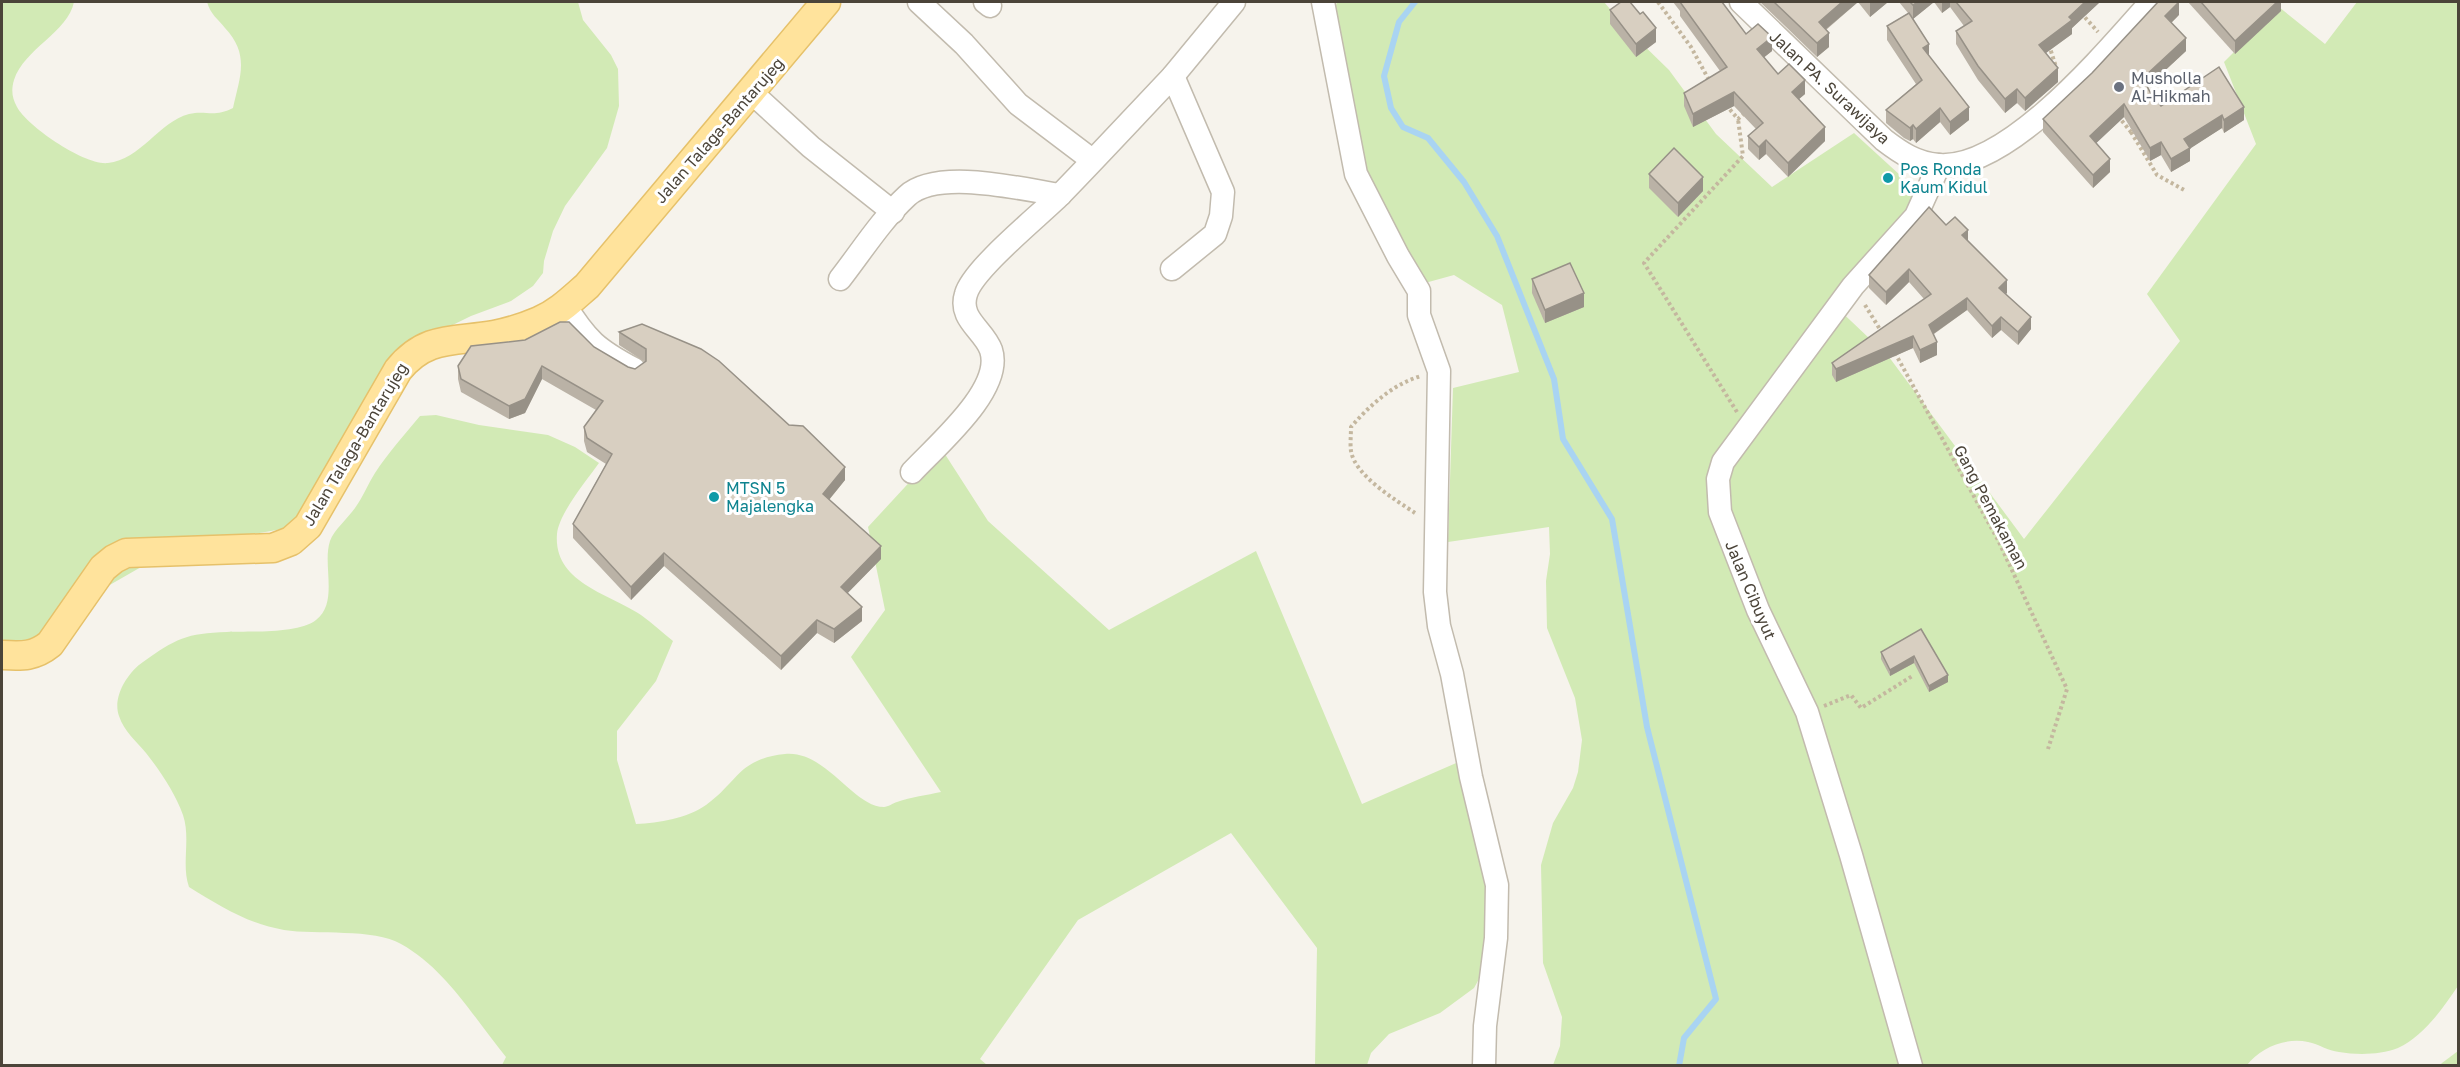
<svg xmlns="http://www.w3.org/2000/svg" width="2460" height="1067" viewBox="0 0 2460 1067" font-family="'Golos Text',sans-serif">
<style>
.green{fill:#d2eab5}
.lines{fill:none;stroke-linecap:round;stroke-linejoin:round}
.stream{stroke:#a9d4f2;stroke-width:6}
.minor-casing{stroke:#c2bbae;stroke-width:25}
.major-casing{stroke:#e6c16a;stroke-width:31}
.path{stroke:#c4b79f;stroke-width:4;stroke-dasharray:3 3;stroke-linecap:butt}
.minor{stroke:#fff;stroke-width:22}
.major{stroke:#ffe39c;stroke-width:28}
.wall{fill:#bab2a6}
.shaded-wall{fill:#979187}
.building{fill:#d8cfc1;stroke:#979187;stroke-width:1.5}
.worship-dot{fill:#6b7280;stroke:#fff;stroke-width:2}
.culture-dot{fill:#0f9aa8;stroke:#fff;stroke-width:2}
.labels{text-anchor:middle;stroke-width:6;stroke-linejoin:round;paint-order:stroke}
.worship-label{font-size:16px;fill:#5b616d;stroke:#fff;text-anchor:start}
.street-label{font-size:16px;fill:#4b4439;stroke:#fff}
.culture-label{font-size:16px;fill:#0d838f;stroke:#fff;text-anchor:start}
</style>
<rect width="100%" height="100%" fill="#f6f3ec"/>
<g class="green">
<path d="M2 2H74C68 32 24 49 14 80 11 90 12 98 17 107 27 126 85 166 108 163 140 160 159 122 189 114 207 110 213 118 233 108 240 76 250 55 225 28 217 18 211 15 207 2H578L583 20 611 55 618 69 619 106 607 148 565 206 553 231 544 261 543 273 533 286 511 301 471 316 420 341 317 507 282 529 202 543 162 555 101 590 50 641 2 653Z"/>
<path d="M1337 2H1604L1629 31 1669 70 1716 134 1772 187 1854 133 1924 197 1832 303 1889 357 2024 539 2180 341 2147 294 2256 144 2224 62 2279 7 2325 44 2357 2H2458V986C2443 1008 2424 1036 2398 1048 2380 1055 2357 1055 2339 1052 2328 1051 2319 1044 2308 1042 2286 1037 2260 1048 2247 1065H1553L1560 1046 1562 1017 1543 963 1541 865 1553 823 1573 788 1578 772 1582 740 1575 698 1547 628 1546 581 1550 554 1549 527 1448 542 1453 388 1519 372 1502 305 1454 275 1414 286 1371 190 1333 15Z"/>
<path d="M436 415 479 425 548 435 575 447 599 463C587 480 559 513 557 534 553 583 610 594 641 615 652 623 663 633 673 641L656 681 617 731V760L636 824C659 823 688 818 706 805 739 781 738 759 785 754 826 750 853 807 884 807 888 807 893 803 897 802 911 797 927 795 941 792L851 657 885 610 868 527 941 448 988 521 1109 630 1256 551 1362 804 1470 757 1499 943 1474 988 1440 1013 1389 1034 1371 1053 1367 1065H1315L1317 948 1231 833 1078 920 980 1059 987 1065H502L506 1057C474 1018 446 969 401 944 374 928 316 935 284 930 248 924 220 906 189 887 181 864 191 839 183 815 175 793 161 772 146 753 136 741 124 731 119 716 112 697 128 672 143 662 175 639 187 633 227 632 249 631 299 634 316 620 339 602 322 565 330 541 334 530 348 518 355 508 363 497 368 484 375 473 388 453 405 434 420 416Z"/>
<path d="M2458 1051V1065H2440L2442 1063Z"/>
</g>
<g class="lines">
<path class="stream" d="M1415 2 1399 22 1384 76 1391 108 1403 127 1428 138 1464 182 1497 236 1554 379 1563 439 1612 519 1647 727 1716 999 1684 1038 1679 1066"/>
<defs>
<g id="minor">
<path d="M919 2 964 44 1018 104 1092 160"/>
<path d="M985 2 990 6"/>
<path d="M1323 2 1356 174 1398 256 1419 291V315L1439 371 1435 592 1439 626 1452 674 1471 777 1497 885 1496 938 1485 1026 1484 1066"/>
<path d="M1741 2 1884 140C1901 153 1916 163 1938 165 2008 171 2107 51 2151 2"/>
<path d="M1173 76 1234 2"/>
<path d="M751 92 811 147 893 212"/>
<path d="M840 279C861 252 882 219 907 196 937 168 1021 189 1060 195"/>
<path d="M565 305C586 340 598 350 634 369"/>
<path d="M912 472C937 445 1004 389 991 350 984 330 958 319 966 294 973 269 1039 216 1060 195 1098 156 1135 116 1173 76L1223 192 1221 216 1215 234 1172 269"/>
<path d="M1911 1066 1851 855 1807 712 1758 610 1720 512 1718 479 1723 462 1853 286 1916 216 1939 165"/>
</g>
<path id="major" d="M2 655C22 656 34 657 50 644L103 568 114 559 126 553 273 548 291 541 308 526 398 370C426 335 455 342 494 335 509 332 525 327 539 321 558 313 572 299 587 286L826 2"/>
</defs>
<use href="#minor" class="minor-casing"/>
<use href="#major" class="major-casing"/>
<g class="path">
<path d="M1658 2 1691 47 1710 82"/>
<path d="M2081 13 2098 32"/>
<path d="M2049 45 2056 67"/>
<path d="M1726 105 1738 119 1746 112"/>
<path d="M2118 116 2131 132 2136 129"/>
<path d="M2131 132 2157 175 2186 191"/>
<path d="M1865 305 1881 331"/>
<path d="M1895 353 1998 540 2067 689 2048 749"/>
<path d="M1737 412 1644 263 1743 156 1738 119"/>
<path d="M1415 513C1396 500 1355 476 1351 451 1350 444 1351 435 1351 427 1369 406 1393 384 1421 376"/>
<path d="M1824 706 1851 695 1861 708 1914 675"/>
</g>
<use href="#minor" class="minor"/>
<use href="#major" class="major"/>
</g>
<g class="wall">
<path d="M1673 2H1722L1746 34 1772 51 1763 58 1778 74 1805 94 1799 99 1825 141 1788 177 1766 154 1759 160 1748 149V136L1756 129 1734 106 1693 127 1684 106V93L1720 71 1680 16V11Z"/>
<path d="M1760 2H1888L1870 17 1858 2 1826 30 1829 47 1817 57Z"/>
<path d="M1899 2H2100L2072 28V34L2046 53 2058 82 2025 111 2017 103 2005 113 1978 80 1956 44V31L1964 26 1950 7 1942 13 1934 2 1913 19 1929 56 1969 120 1950 135 1940 122 1916 143 1913 139 1910 141 1904 138 1886 123V110L1916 84 1887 40V26L1908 13Z"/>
<path d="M2188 2H2281V11L2235 54Z"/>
<path d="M1610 10 1640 14 1656 42 1636 57 1610 24Z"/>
<path d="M2179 15 2171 23 2186 51 2147 87 2150 92 2161 106 2219 67 2244 120 2224 133 2222 128 2190 148V161L2171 172 2161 155 2150 161 2124 117 2096 143 2110 172 2093 188 2043 132V119Z"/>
<path d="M1649 174 1703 191 1678 217 1649 188Z"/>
<path d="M1946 225 1968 241 2007 293 2005 294 2031 329 2018 345 2001 330 1992 338 1967 310 1934 334 1937 355 1920 363 1913 348 1836 382 1832 375V363L1924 299 1909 282 1886 305 1869 288V275Z"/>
<path d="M1532 279 1584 307 1545 323 1532 293Z"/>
<path d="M619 332 845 480 829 500 881 559 847 593 862 621 834 643 817 633 781 670 664 566 631 600 573 538V524L606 464 587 452 584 441V427L596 410 542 379 525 413 509 419 461 392 458 379V366L594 347 628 367 635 369 645 362 619 345Z"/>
<path d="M1921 629 1948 682 1929 692 1914 663 1890 676 1881 659V652Z"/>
</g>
<g class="shaded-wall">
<path d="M1842 2H1858L1819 35V22Z"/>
<path d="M1872 2H1888L1870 17V3Z"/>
<path d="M1918 2H1934L1913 19V5Z"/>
<path d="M1942 2H1950V7L1942 13Z"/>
<path d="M2085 2H2100L2072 28V34L2039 58V45Z"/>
<path d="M2179 2V15L2165 29V16Z"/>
<path d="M2275 2H2281V11L2235 54V41Z"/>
<path d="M1656 28V42L1636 57V44Z"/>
<path d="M1829 33V47L1817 57V43Z"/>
<path d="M1772 37V51L1757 63V49Z"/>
<path d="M2186 38V51L2143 91V78Z"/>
<path d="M1929 44V58L1923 48Z"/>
<path d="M2058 68V82L2025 111V98Z"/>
<path d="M1805 80V94L1792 105V92Z"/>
<path d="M2017 89V103L2005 113V99Z"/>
<path d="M1734 92V106L1693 127V114Z"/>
<path d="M2124 104V117L2090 149V136Z"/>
<path d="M1969 107V120L1950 135V122Z"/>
<path d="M2244 107V120L2224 133V120Z"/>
<path d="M1940 108V122L1916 143V129Z"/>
<path d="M2222 115V128L2188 150 2190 148V161L2171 172V159L2184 139Z"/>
<path d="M1913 125V139L1910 141V128Z"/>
<path d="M1825 127V141L1788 177V163Z"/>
<path d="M1766 140V154L1759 160V147Z"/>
<path d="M2161 142V155L2150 161V148Z"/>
<path d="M2110 159V172L2093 188V175Z"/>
<path d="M1703 177V191L1678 217V203Z"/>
<path d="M1968 230V242L1962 235Z"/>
<path d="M1909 269V282L1886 305V292Z"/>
<path d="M2007 280V293L1999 301V288Z"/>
<path d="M1584 293V307L1545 323V310Z"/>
<path d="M1967 298V310L1929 337V325Z"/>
<path d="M2001 317V330L1992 338V326Z"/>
<path d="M2031 317V329L2018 345V332Z"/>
<path d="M1913 336V348L1836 382V369Z"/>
<path d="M1937 342V355L1920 363V350Z"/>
<path d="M542 366V379L525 413 509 419V406Z"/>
<path d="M845 467V480L823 507V494Z"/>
<path d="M881 546V559L841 600V587Z"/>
<path d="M664 553V566L631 600V587Z"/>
<path d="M862 607V621L834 643V629Z"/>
<path d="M817 620V633L781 670V656Z"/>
<path d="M1914 656V663L1890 676V670Z"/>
<path d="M1948 675V682L1929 692V686Z"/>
</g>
<g class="building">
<path d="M1621 2H1630L1640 14 1643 12 1656 28 1636 44 1610 10Z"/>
<path d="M1680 2H1722L1746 34 1758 24 1772 37 1757 49 1778 74 1789 64 1805 80 1792 92 1825 127 1788 163 1766 140 1759 147 1748 136 1763 123 1734 92 1693 114 1684 93 1727 67Z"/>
<path d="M1774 2H1842L1819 22 1829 33 1817 43Z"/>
<path d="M1910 2H1918L1913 5Z"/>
<path d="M1956 2H2085L2069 17 2072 20 2039 45 2058 68 2025 98 2017 89 2005 99 1978 66 1956 31 1972 21Z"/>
<path d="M2158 2H2179L2165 16 2186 38 2143 78 2150 92 2161 106 2219 67 2244 107 2224 120 2222 115 2184 139 2190 148 2171 159 2161 142 2150 148 2124 104 2090 136 2110 159 2093 175 2043 119 2092 73Z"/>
<path d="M2201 2H2277L2235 41Z"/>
<path d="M1909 13 1929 44 1923 48 1969 107 1950 122 1940 108 1916 129 1913 125 1910 128 1886 110 1922 80 1887 26Z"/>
<path d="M1674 148 1703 177 1678 203 1649 174Z"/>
<path d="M1929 207 1946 225 1955 217 1968 230 1962 235 2007 280 1999 288 2031 317 2018 332 2001 317 1992 326 1967 298 1929 325 1937 342 1920 350 1913 336 1836 369 1832 363 1931 294 1909 269 1886 292 1869 275Z"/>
<path d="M1570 263 1584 293 1545 310 1532 279Z"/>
<path d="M560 322H569L594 347 628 367 635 369 646 361V349L619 332 642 324 701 349 719 361 789 425 803 426 845 467 823 494 881 546 841 587 862 607 834 629 817 620 781 656 664 553 631 587 573 524 612 454 587 438 584 427 603 401 542 366 525 399 509 406 461 379 458 366 471 346 525 340Z"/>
<path d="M1921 629 1948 675 1929 686 1914 656 1890 670 1881 652Z"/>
</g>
<circle class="worship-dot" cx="2119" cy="87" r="6"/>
<g class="culture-dot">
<circle cx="1888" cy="178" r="6"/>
<circle cx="714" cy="497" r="6"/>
</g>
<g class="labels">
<g class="worship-label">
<text x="2131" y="84">Musholla<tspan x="2131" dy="18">Al-Hikmah</tspan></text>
</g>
<g class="street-label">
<text transform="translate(1830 87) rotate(43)" y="6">Jalan PA. Surawijaya</text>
<text transform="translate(719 130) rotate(-49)" y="6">Jalan Talaga-Bantarujeg</text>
<text transform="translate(355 444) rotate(-59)" y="6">Jalan Talaga-Bantarujeg</text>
<text transform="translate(1991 507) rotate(62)" y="6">Gang Pemakaman</text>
<text transform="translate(1751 590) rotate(67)" y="6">Jalan Cibuyut</text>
</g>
<g class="culture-label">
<text x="1900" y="175">Pos Ronda<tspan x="1900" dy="18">Kaum Kidul</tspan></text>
<text x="726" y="494">MTSN 5<tspan x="726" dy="18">Majalengka</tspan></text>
</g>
</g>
<rect width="2460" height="1067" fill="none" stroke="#4b4439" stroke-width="6"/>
</svg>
